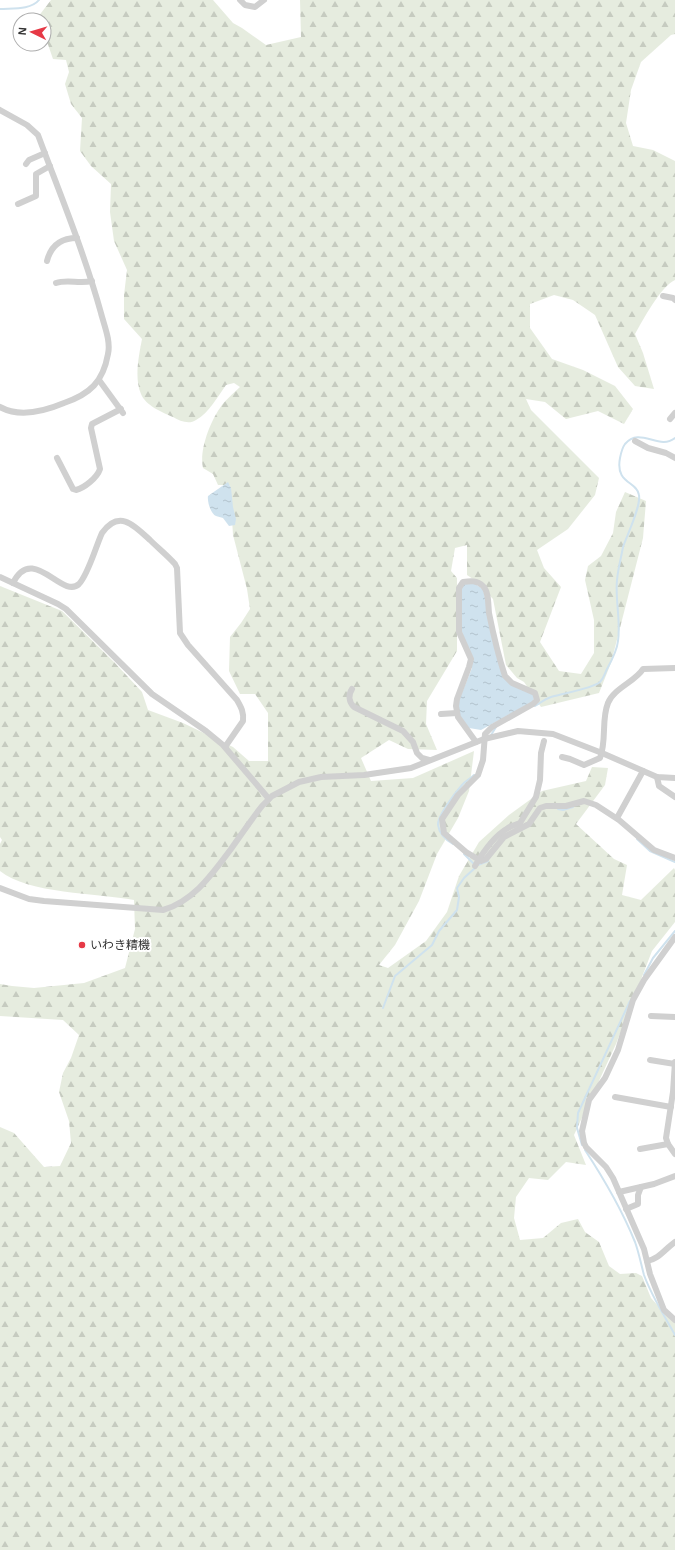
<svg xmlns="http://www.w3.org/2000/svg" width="675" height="1550" viewBox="0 0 675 1550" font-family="Arial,'Noto Sans JP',sans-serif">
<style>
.forest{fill:url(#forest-firs)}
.water{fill:url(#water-ripples)}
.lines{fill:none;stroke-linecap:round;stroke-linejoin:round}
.stream{stroke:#cfe2ee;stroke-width:2}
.minor{stroke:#d0d0d0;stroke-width:6}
.poi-dot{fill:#e63946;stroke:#fff;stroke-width:1.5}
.labels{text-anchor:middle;stroke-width:4;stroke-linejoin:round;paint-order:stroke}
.poi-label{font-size:12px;fill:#333;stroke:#fff;text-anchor:start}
</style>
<defs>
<pattern id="forest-firs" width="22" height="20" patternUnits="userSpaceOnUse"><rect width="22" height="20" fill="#e6ecdf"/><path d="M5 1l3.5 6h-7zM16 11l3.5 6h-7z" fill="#c6cbc0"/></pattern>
<pattern id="water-ripples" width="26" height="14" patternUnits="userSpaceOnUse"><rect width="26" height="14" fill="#cfe2ee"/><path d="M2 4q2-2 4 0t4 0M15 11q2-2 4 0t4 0" fill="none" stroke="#b2c2cd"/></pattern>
</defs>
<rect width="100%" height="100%" fill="#fff"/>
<path class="forest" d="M51 0H213L233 23 242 28 266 45 301 37 300 0H675V34L671 35 641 62 631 90 626 123 633 146 653 150 675 161V280C661 286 643 320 635 334L643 353 654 389 635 386 618 367 595 315 573 300 554 295 530 304V328L552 359 583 370 615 386 633 409 624 424 598 411 566 419 545 402 526 399 531 410 599 478 595 495 568 529 537 550 544 568 561 587 540 642 559 671 581 674 594 653V620L585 580 588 566 601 556 613 533 616 512 625 492 646 501 643 538 611 663 599 693 541 707 524 682 517 678 506 665 493 599 476 581 467 575V545L455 548 451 571 457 578V651L427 701 426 724 437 750 408 749 389 740 361 758 371 781 413 778 474 751 469 791 458 818 437 854 419 901 395 945 379 965 388 968 426 941 447 912 459 876 479 842 509 815 542 791 586 781 592 767 608 768 605 785 576 824 614 859 627 865 622 895 641 900 674 868 675 870V922L652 951 616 1044 574 1135 586 1165 566 1162 548 1180 529 1178 516 1197 514 1218 520 1240 543 1238 561 1223 578 1219 585 1232 599 1242 609 1266 620 1274 636 1273 642 1276 651 1298 669 1318H675V1550H0V1127L14 1133 44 1167 60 1166 71 1143 69 1121 59 1092 63 1073 71 1058 79 1035 63 1020 0 1016V984L12 986 34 988 84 983 125 968 135 929 134 900C97 893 28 894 0 871V844L2 840 0 837V586L62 611 114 662 142 692 148 710 183 723 233 747 249 761H268V713L255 694H240L229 671 230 637 241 623 250 609 247 589 233 535 230 485H218L213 474 203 468C199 451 210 422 220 408 225 400 233 394 240 387L234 383 226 385C218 396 209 413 196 420 189 425 180 421 173 417 163 413 145 405 141 394 134 378 139 355 142 339L124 319V295L127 270 114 241 110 212 111 184 91 166 80 151 82 118 71 104 65 84 69 72 66 60 53 59 44 33V20H39L38 17Z"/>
<g class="water">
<path d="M228 482 231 488 233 507 236 519 235 525 229 526 223 518C221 517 218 517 216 516 211 514 207 502 208 496Z"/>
<path d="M464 584H475L483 589 503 677 533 694 534 699 532 702 481 730 469 728 460 716 458 706 459 700 472 668 462 632 461 588Z"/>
</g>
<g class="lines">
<g class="stream">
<path d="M0 9C12 8 31 10 39 0"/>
<path d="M535 706C540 703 545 699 551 697 563 693 592 689 600 682 604 678 605 673 607 669 612 660 617 651 618 641 621 621 615 600 617 580 618 569 621 558 623 547 627 535 641 507 639 495 637 481 615 484 620 458 621 453 622 448 625 444 640 426 659 451 675 438"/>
<path d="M491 735 496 727"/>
<path d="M558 809 563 810 573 807"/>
<path d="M637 839 650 851 675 862"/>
<path d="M453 844C446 840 439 833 438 825 437 816 456 792 462 785 465 781 470 779 474 775"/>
<path d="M464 854 473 863 478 865 488 861"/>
<path d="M644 975 653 958 675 931"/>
<path d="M383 1008 395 976 432 945 439 931 457 910 459 897 457 888 464 878 476 867"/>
<path d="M582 1145 577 1128 578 1113 630 1001"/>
<path d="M585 1150C604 1179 622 1210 635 1242 639 1253 641 1264 644 1275 652 1297 664 1315 675 1335"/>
</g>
<g class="minor">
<path d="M240 0 245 5 255 7 264 0"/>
<path d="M0 110 27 125 38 135C60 194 84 252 101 313 104 325 111 341 108 354 103 382 90 394 64 403 45 411 20 418 0 407"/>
<path d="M26 164 29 160 45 153"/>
<path d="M18 204 36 196V174L50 166"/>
<path d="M47 261C51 245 62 238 77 238"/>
<path d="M56 283C67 279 79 284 92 281"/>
<path d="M663 296 673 298 675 300"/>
<path d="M99 380 123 413"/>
<path d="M670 419 675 413"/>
<path d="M635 441 648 448 666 453 675 458"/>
<path d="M57 458 73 489 76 490C84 488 97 478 100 469L91 428 92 424 121 409"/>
<path d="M0 577 58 604 66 609 152 694 206 731 223 745 269 799"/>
<path d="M13 583C33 543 62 600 79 584 88 575 96 546 102 533 119 509 134 525 150 540 158 548 167 555 175 564L177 568 180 633 188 645 237 700C241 707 244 712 243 721L225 747"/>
<path d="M352 689C348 695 349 702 354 707L403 731 413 742 417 753 422 758 429 760"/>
<path d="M441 714 457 713"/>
<path d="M476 742 458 717 456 706 457 699 469 667 471 659 459 632V588L463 582C470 581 477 580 483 586 489 592 488 604 489 613 493 633 498 655 505 676L512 683 535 693 537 700 533 704 492 727 485 734 483 760 478 775 458 795 442 819 444 833 466 852 481 861 486 859 504 837 529 824 540 808 546 806H566L584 801 596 805 619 820 654 850 675 858"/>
<path d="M562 757 570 759 584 765 600 758C607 740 601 720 608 703 613 689 636 681 643 669L675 668"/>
<path d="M657 777 659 786 675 797"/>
<path d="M617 818 643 771"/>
<path d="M475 866C483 852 494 836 508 828 512 825 516 825 520 823L536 797 540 780 541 753 544 741"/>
<path d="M0 888 29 899 44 901 163 910C194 901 212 874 231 849 241 835 251 820 262 806L272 796 299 782 321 777 364 775 411 768 484 739 518 731 553 734 602 753 657 777 675 778"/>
<path d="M675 937 644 980 633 1000 618 1050 605 1078 589 1100 582 1131 584 1143 586 1147 606 1167 613 1178 644 1249 650 1274 664 1310 675 1320"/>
<path d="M651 1016 675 1017"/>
<path d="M650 1060 675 1064"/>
<path d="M675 1062 673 1092 666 1138 668 1144 675 1154"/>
<path d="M615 1097 671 1107"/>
<path d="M640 1149 668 1144"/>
<path d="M619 1192 654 1184 675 1176"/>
<path d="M626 1209 638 1204V1195L641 1187"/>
<path d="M647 1261C659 1259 665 1249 675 1242"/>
</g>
</g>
<circle class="poi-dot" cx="82" cy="945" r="4"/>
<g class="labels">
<g class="poi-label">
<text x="90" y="949">いわき精機</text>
</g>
</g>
<g transform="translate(32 32) rotate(275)"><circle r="19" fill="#ffffff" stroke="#adadad"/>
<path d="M0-3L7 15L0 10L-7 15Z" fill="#e63946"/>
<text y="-6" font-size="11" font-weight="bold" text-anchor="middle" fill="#333333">N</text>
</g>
</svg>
